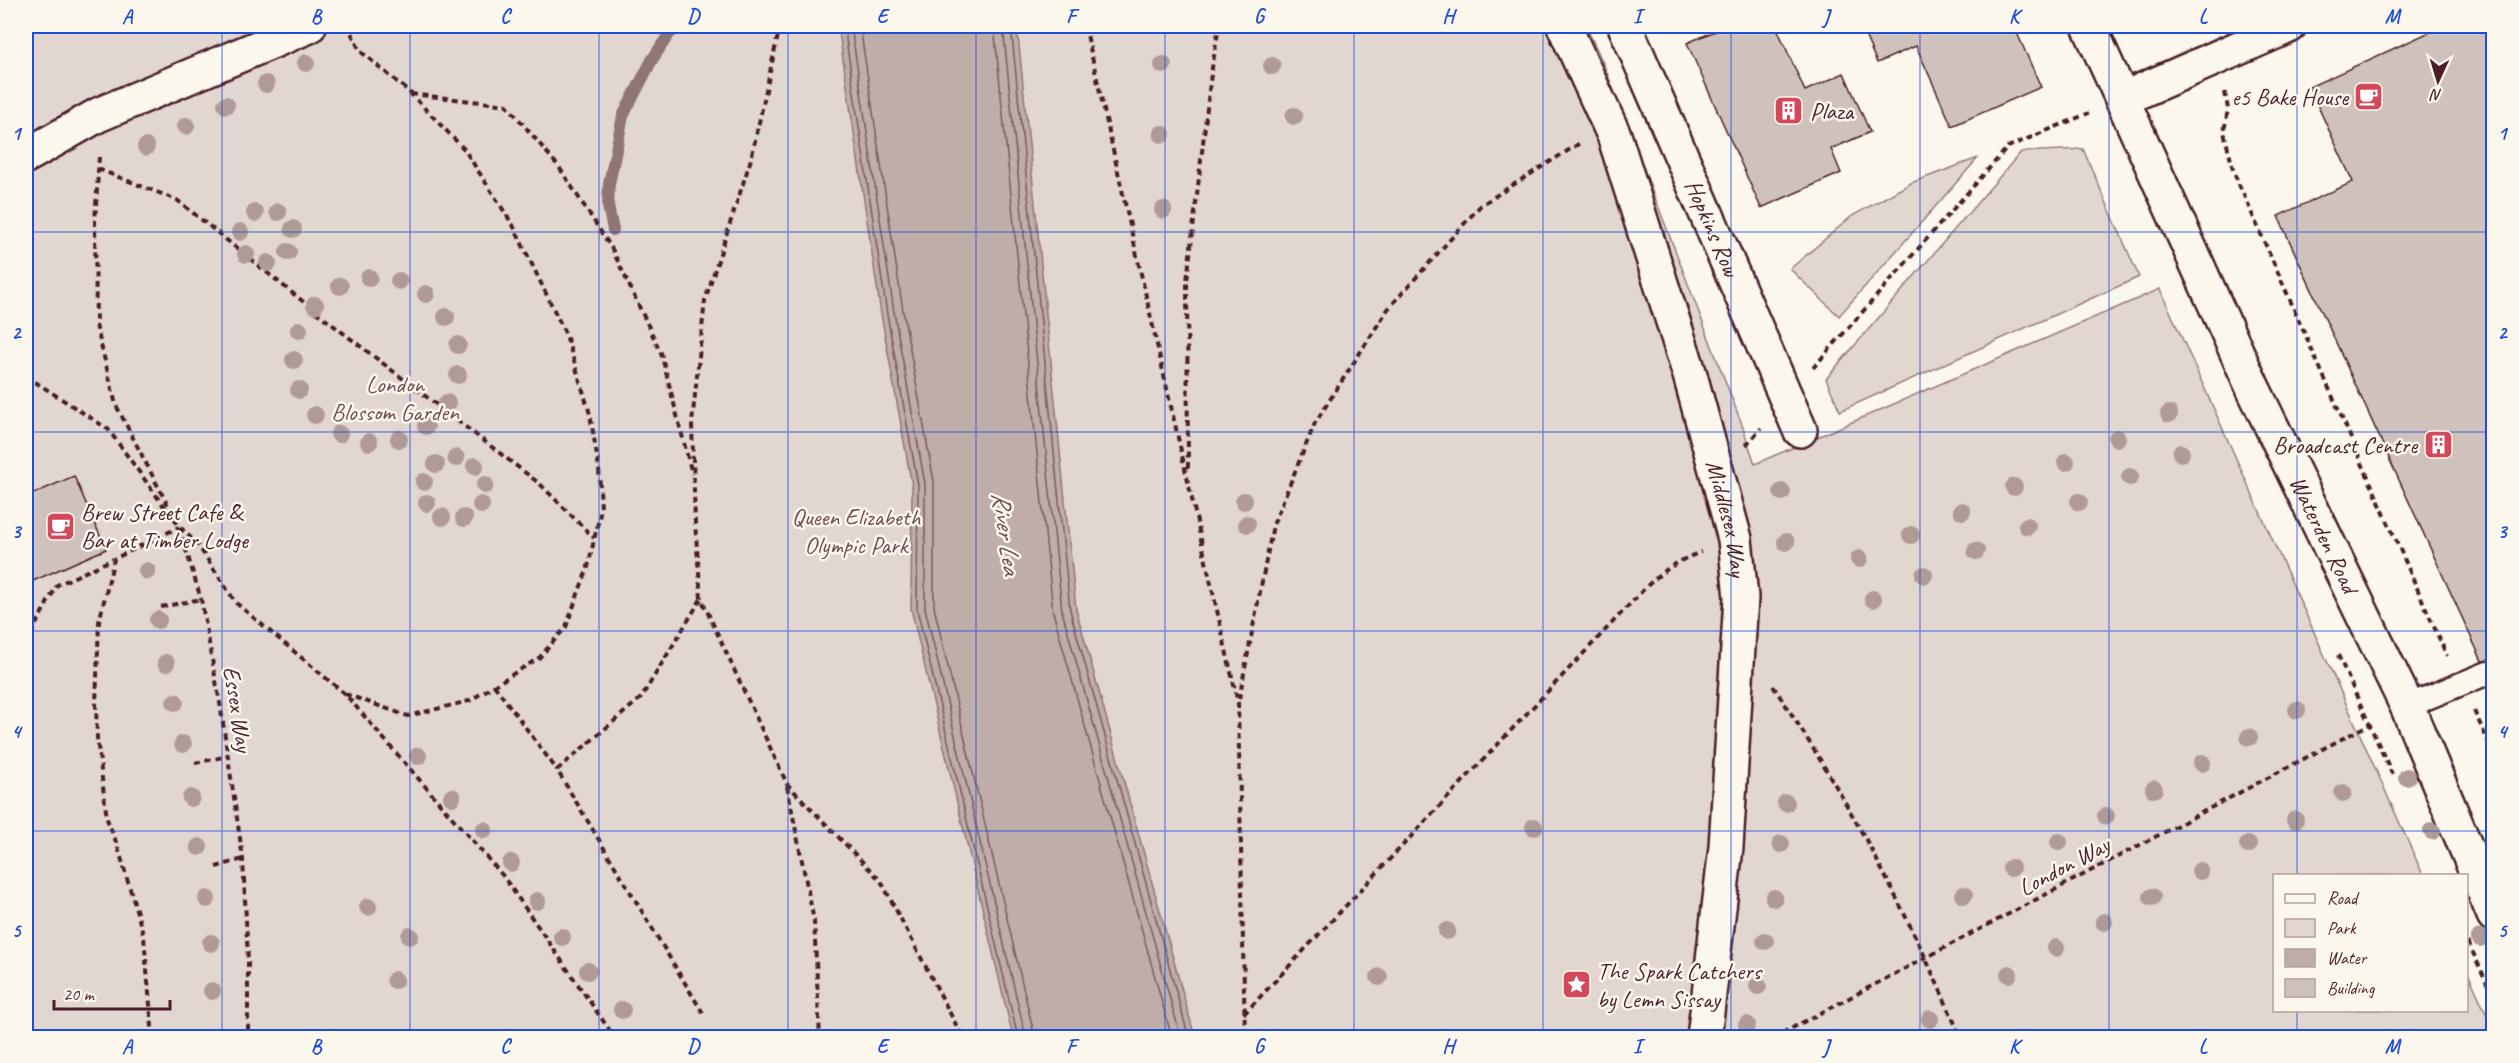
<svg xmlns="http://www.w3.org/2000/svg" width="2519" height="1063" viewBox="0 0 2519 1063" font-family="Caveat,sans-serif">
<style>
.green{fill:#e2d7d0;stroke:#967b7e;stroke-width:1.5}
.water{fill:#bfadaa;stroke:#907477;stroke-width:1.5}
.lines{fill:none;stroke-linecap:round;stroke-linejoin:round}
.shore{stroke:#79585e;stroke-width:1.5}
.stream{stroke:#907477;stroke-width:12}
.building{fill:#cfc2bc;stroke:#4a1f2b;stroke-width:1.5}
.lane-casing{stroke:#4a1f2b;stroke-width:27}
.street-casing{stroke:#4a1f2b;stroke-width:38}
.secondary-casing{stroke:#4a1f2b;stroke-width:38}
.path{stroke:#4a1f2b;stroke-width:4;stroke-dasharray:6 4.5;stroke-linecap:butt}
.lane{stroke:#fbf7ec;stroke-width:22}
.street{stroke:#fbf7ec;stroke-width:33}
.secondary{stroke:#fbf7ec;stroke-width:33}
.tree{fill:#af9a98}
.grid{fill:none;stroke:#1d4ed8;stroke-width:1.5;stroke-opacity:0.55}
.labels{text-anchor:middle;stroke-width:5;stroke-linejoin:round;paint-order:stroke}
.poi-label{font-size:24px;fill:#4a1f2b;stroke:#fbf7ec;text-anchor:start}
.street-label{font-size:24px;fill:#4a1f2b;stroke:#fbf7ec}
.park-label{font-size:24px;fill:#704d54;stroke:#fbf7ec}
.water-label{font-size:26px;font-style:italic;fill:#6d4a51;stroke:#fbf7ec}
.neatline{fill:none;stroke:#1d4ed8;stroke-width:2}
.grid-label{font-size:20px;text-anchor:middle;font-weight:bold;fill:#1d4ed8}
</style>
<rect width="100%" height="100%" fill="#fbf7ec"/>
<filter id="ink" filterUnits="userSpaceOnUse"><feTurbulence type="fractalNoise" baseFrequency=".0167" numOctaves="2"/><feDisplacementMap in="SourceGraphic" scale="12" xChannelSelector="R" yChannelSelector="G"/><feConvolveMatrix kernelMatrix="1 2 1 2 8 2 1 2 1" color-interpolation-filters="sRGB"/></filter>
<g filter="url(#ink)">
<g class="green">
<path d="M26 26H1586L1604 65 1741 422 1755 464 2160 289 2423 875 2274 876V1010H2466L2467 971 2494 1031 2493 1038 26 1037Z"/>
<path d="M2083 149 2139 277 1840 411 1826 379 2021 152Z"/>
<path d="M1978 158 1839 316 1790 269 1852 216 1911 183Z"/>
</g>
<path class="water" d="M838 26H1017L1076 609 1195 1037H1013L911 609 912 486 881 314Z"/>
<g class="lines">
<g class="shore">
<path d="M844 26 887 314 918 485 917 609 1018 1038"/>
<path d="M851 26 894 312 925 484V608L1026 1038"/>
<path d="M860 26 903 311 934 482V607L1035 1038"/>
<path d="M994 26 1053 612 1172 1038"/>
<path d="M1003 26 1062 611 1181 1038"/>
<path d="M1011 26 1070 610 1189 1038"/>
</g>
<path class="stream" d="M613 230 608 206 609 184 623 116 652 60 669 34 680 26"/>
</g>
<g class="building">
<path d="M1727 26H1776L1805 91 1844 73 1870 132 1831 149 1841 173 1761 208 1687 43Z"/>
<path d="M1861 26H2014L2041 87 1952 126 1916 46 1877 63Z"/>
<path d="M2443 26H2493V661H2482L2278 216 2353 182 2309 87Z"/>
<path d="M74 476 106 549 26 584V497Z"/>
</g>
<g class="lines">
<defs>
<path id="lane" d="M2407 706 2488 673"/>
<g id="street">
<path id="s1" d="M1564 26 1614 135 1690 375 1735 539 1741 597 1726 847 1704 1038"/>
<path id="s2" d="M1625 26 1800 430"/>
<path d="M2122 99 2289 26"/>
<path d="M26 156 98 115 309 26"/>
</g>
<g id="secondary">
<path id="s3" d="M2089 26 2253 388 2407 706 2494 915"/>
</g>
</defs>
<use href="#lane" class="lane-casing"/>
<use href="#street" class="street-casing"/>
<use href="#secondary" class="secondary-casing"/>
<g class="path">
<path d="M780 26 751 159 705 300 692 423 695 523 701 598 787 784 881 881 963 1038"/>
<path d="M1085 26 1238 703 1245 1038"/>
<path d="M26 28 31 26"/>
<path d="M2225 92 2228 109 2224 132 2234 173 2447 656"/>
<path d="M411 94 507 105 559 167 612 249 661 353 692 474"/>
<path d="M99 157 95 222 96 325 116 405 179 527 201 599 220 703 243 859 248 960V1038"/>
<path d="M98 169 177 200 316 312 540 484 594 538"/>
<path d="M1813 368 2008 147 2089 113"/>
<path d="M26 376 108 429 171 516"/>
<path d="M1746 445 1761 428"/>
<path d="M1188 468 1187 281 1211 74 1219 26"/>
<path d="M180 527 198 545 236 603 345 694 503 876 615 1038"/>
<path d="M701 599 641 698 557 770 703 1013"/>
<path d="M161 607 201 599"/>
<path d="M26 643 57 585 113 559"/>
<path d="M2338 655 2392 774"/>
<path d="M494 685 557 770"/>
<path d="M1773 686C1847 796 1909 915 1961 1038"/>
<path d="M345 694 408 716 469 701 539 658 566 627 588 567 601 509 599 468 590 414 566 335 513 225 464 149 407 90 360 51 348 26"/>
<path d="M1239 699 1273 525 1315 423 1388 309 1481 205 1580 143"/>
<path d="M2474 711 2494 754"/>
<path d="M195 763 228 756"/>
<path d="M787 786 814 921 820 1038"/>
<path d="M216 867 243 859"/>
<path d="M2468 942 2494 998"/>
<path d="M1244 1014 1645 588C1662 571 1679 560 1701 552"/>
<path d="M153 1038 144 937 118 847 107 819 97 738 96 704 99 622 114 559 179 527"/>
<path d="M1773 1038 2370 724"/>
</g>
<use href="#lane" class="lane"/>
<use href="#street" class="street"/>
<use href="#secondary" class="secondary"/>
</g>
<g class="tree">
<circle cx="306" cy="63" r="9"/>
<circle cx="1163" cy="65" r="9"/>
<circle cx="1272" cy="66" r="9"/>
<circle cx="266" cy="84" r="9"/>
<circle cx="226" cy="105" r="9"/>
<circle cx="1294" cy="116" r="9"/>
<circle cx="186" cy="126" r="9"/>
<circle cx="1162" cy="134" r="9"/>
<circle cx="146" cy="147" r="9"/>
<circle cx="1163" cy="210" r="9"/>
<circle cx="278" cy="212" r="9"/>
<circle cx="255" cy="213" r="9"/>
<circle cx="293" cy="229" r="9"/>
<circle cx="240" cy="232" r="9"/>
<circle cx="288" cy="252" r="9"/>
<circle cx="246" cy="254" r="9"/>
<circle cx="268" cy="263" r="9"/>
<circle cx="369" cy="278" r="9"/>
<circle cx="399" cy="281" r="9"/>
<circle cx="340" cy="286" r="9"/>
<circle cx="426" cy="294" r="9"/>
<circle cx="315" cy="305" r="9"/>
<circle cx="446" cy="317" r="9"/>
<circle cx="299" cy="330" r="9"/>
<circle cx="458" cy="345" r="9"/>
<circle cx="294" cy="360" r="9"/>
<circle cx="458" cy="375" r="9"/>
<circle cx="299" cy="390" r="9"/>
<circle cx="447" cy="403" r="9"/>
<circle cx="2169" cy="414" r="9"/>
<circle cx="315" cy="415" r="9"/>
<circle cx="426" cy="426" r="9"/>
<circle cx="339" cy="434" r="9"/>
<circle cx="2117" cy="438" r="9"/>
<circle cx="399" cy="439" r="9"/>
<circle cx="369" cy="442" r="9"/>
<circle cx="2181" cy="453" r="9"/>
<circle cx="456" cy="458" r="9"/>
<circle cx="2066" cy="462" r="9"/>
<circle cx="436" cy="464" r="9"/>
<circle cx="475" cy="466" r="9"/>
<circle cx="2130" cy="477" r="9"/>
<circle cx="424" cy="482" r="9"/>
<circle cx="485" cy="485" r="9"/>
<circle cx="2014" cy="487" r="9"/>
<circle cx="1782" cy="492" r="9"/>
<circle cx="1244" cy="501" r="9"/>
<circle cx="2079" cy="502" r="9"/>
<circle cx="427" cy="503" r="9"/>
<circle cx="481" cy="505" r="9"/>
<circle cx="1962" cy="511" r="9"/>
<circle cx="442" cy="517" r="9"/>
<circle cx="464" cy="518" r="9"/>
<circle cx="1247" cy="524" r="9"/>
<circle cx="2027" cy="526" r="9"/>
<circle cx="1911" cy="535" r="9"/>
<circle cx="1786" cy="542" r="9"/>
<circle cx="1976" cy="551" r="9"/>
<circle cx="1859" cy="559" r="9"/>
<circle cx="147" cy="571" r="9"/>
<circle cx="1924" cy="575" r="9"/>
<circle cx="1873" cy="599" r="9"/>
<circle cx="158" cy="620" r="9"/>
<circle cx="166" cy="663" r="9"/>
<circle cx="175" cy="702" r="9"/>
<circle cx="2297" cy="710" r="9"/>
<circle cx="2249" cy="737" r="9"/>
<circle cx="183" cy="744" r="9"/>
<circle cx="418" cy="756" r="9"/>
<circle cx="2202" cy="763" r="9"/>
<circle cx="2407" cy="777" r="9"/>
<circle cx="2154" cy="789" r="9"/>
<circle cx="2343" cy="793" r="9"/>
<circle cx="452" cy="797" r="9"/>
<circle cx="191" cy="798" r="9"/>
<circle cx="1786" cy="803" r="9"/>
<circle cx="2106" cy="816" r="9"/>
<circle cx="2295" cy="820" r="9"/>
<circle cx="1534" cy="827" r="9"/>
<circle cx="484" cy="830" r="9"/>
<circle cx="2432" cy="831" r="9"/>
<circle cx="2059" cy="842" r="9"/>
<circle cx="1781" cy="844" r="9"/>
<circle cx="2248" cy="845" r="9"/>
<circle cx="199" cy="847" r="9"/>
<circle cx="511" cy="863" r="9"/>
<circle cx="2011" cy="868" r="9"/>
<circle cx="2200" cy="871" r="9"/>
<circle cx="1964" cy="895" r="9"/>
<circle cx="2152" cy="897" r="9"/>
<circle cx="1774" cy="898" r="9"/>
<circle cx="207" cy="899" r="9"/>
<circle cx="537" cy="901" r="9"/>
<circle cx="368" cy="907" r="9"/>
<circle cx="2104" cy="922" r="9"/>
<circle cx="1447" cy="931" r="9"/>
<circle cx="410" cy="936" r="9"/>
<circle cx="562" cy="937" r="9"/>
<circle cx="2480" cy="938" r="9"/>
<circle cx="1765" cy="941" r="9"/>
<circle cx="211" cy="943" r="9"/>
<circle cx="2056" cy="948" r="9"/>
<circle cx="588" cy="971" r="9"/>
<circle cx="2009" cy="974" r="9"/>
<circle cx="1379" cy="977" r="9"/>
<circle cx="395" cy="980" r="9"/>
<circle cx="1758" cy="986" r="9"/>
<circle cx="212" cy="991" r="9"/>
<circle cx="622" cy="1010" r="9"/>
<circle cx="1930" cy="1019" r="9"/>
<circle cx="1747" cy="1025" r="9"/>
</g>
</g>
<path class="grid" d="M222 26V1038M410 26V1038M599 26V1038M788 26V1038M976 26V1038M1165 26V1038M1354 26V1038M1543 26V1038M1731 26V1038M1920 26V1038M2109 26V1038M2297 26V876M26 232H2494M26 432H2494M26 631H2494M26 831H2494M2297 1010V1038"/>
<defs>
<symbol id="cafe-square" viewBox="-11 -11 22 22"><rect x="-9" y="-9" width="18" height="18" rx="4" fill="#d1495b" stroke="#fbf7ec"/><path d="M-5.5-4.5H6V0H3Q3 3.5 0 3.5H-2.5Q-5.5 3.5-5.5 0ZM3-3.2v2h1.7v-2ZM-6 4.5H4V6H-6Z" fill="#fff"/></symbol>
<symbol id="building-square" viewBox="-11 -11 22 22"><rect x="-9" y="-9" width="18" height="18" rx="4" fill="#d1495b" stroke="#fbf7ec"/><path d="M-4-6H4V6H1V3H-1V6H-4ZM-2.5-4.3h1.7v1.8h-1.7ZM.8-4.3h1.7v1.8H.8ZM-2.5-1h1.7V.8h-1.7ZM.8-1h1.7V.8H.8Z" fill="#fff"/></symbol>
<symbol id="sight-square" viewBox="-11 -11 22 22"><rect x="-9" y="-9" width="18" height="18" rx="4" fill="#d1495b" stroke="#fbf7ec"/><path d="M0-6L1.8-2.2L6-1.7L2.9 1.2L3.7 5.4L0 3.3L-3.7 5.4L-2.9 1.2L-6-1.7L-1.8-2.2Z" fill="#fff"/></symbol>
</defs>
<g fill-rule="evenodd">
<use href="#cafe-square" x="2352" y="80" width="33" height="33"/>
<use href="#building-square" x="1772" y="94" width="33" height="33"/>
<use href="#building-square" x="2422" y="428" width="33" height="33"/>
<use href="#cafe-square" x="44" y="510" width="33" height="33"/>
<use href="#sight-square" x="1560" y="968" width="33" height="33"/>
</g>
<g class="labels">
<g class="poi-label">
<text x="2348" y="105" text-anchor="end">e5 Bake House</text>
<text x="1810" y="119">Plaza</text>
<text x="2417" y="453" text-anchor="end">Broadcast Centre</text>
<text x="81" y="520">Brew Street Cafe &amp;<tspan x="81" dy="28">Bar at Timber Lodge</tspan></text>
<text x="1597" y="979">The Spark Catchers<tspan x="1597" dy="28">by Lemn Sissay</tspan></text>
</g>
<g class="street-label">
<text dy="8" stroke="none"><textPath href="#s2" startOffset="220">Hopkins Row</textPath></text>
<text dy="8" stroke="none"><textPath href="#s1" startOffset="520">Middlesex Way</textPath></text>
<text dy="8" stroke="none"><textPath href="#s3" startOffset="560">Waterden Road</textPath></text>
<text transform="translate(238 709) rotate(81)" y="8">Essex Way</text>
<text transform="translate(2064 866) rotate(-28)" y="8">London Way</text>
</g>
<g class="park-label">
<text x="395" y="392">London<tspan x="395" dy="28">Blossom Garden</tspan></text>
<text x="856" y="525">Queen Elizabeth<tspan x="856" dy="28">Olympic Park</tspan></text>
</g>
<g class="water-label">
<text transform="translate(1007 533) rotate(82)" y="9">River Lea</text>
</g>
</g>
<rect width="2519" height="1063" fill="none" stroke="#fbf7ec" stroke-width="66"/>
<rect x="2273" y="874" width="195" height="138" fill="#fbf7ec" stroke="#b4a19f" stroke-width="1.5"/>
<rect x="2285" y="894" width="30" height="9" fill="#fbf7ec" stroke="#b4a19f" stroke-width="1.5"/>
<text x="2327" y="904" font-size="18" fill="#4a1f2b">Road</text>
<rect x="2285" y="919" width="30" height="18" fill="#e2d7d0" stroke="#b4a19f" stroke-width="1.5"/>
<text x="2327" y="934" font-size="18" fill="#4a1f2b">Park</text>
<rect x="2285" y="949" width="30" height="18" fill="#bfadaa" stroke="#b4a19f" stroke-width="1.5"/>
<text x="2327" y="964" font-size="18" fill="#4a1f2b">Water</text>
<rect x="2285" y="979" width="30" height="18" fill="#cfc2bc" stroke="#b4a19f" stroke-width="1.5"/>
<text x="2327" y="994" font-size="18" fill="#4a1f2b">Building</text>
<g transform="translate(2438 81) rotate(184)" stroke="#fbf7ec" stroke-width="4.5" paint-order="stroke">
<path d="M0-4.5L10 22L0 15L-10 22Z" fill="#4a1f2b"/>
<text y="-9" font-size="16" font-weight="bold" text-anchor="middle" fill="#4a1f2b">N</text>
</g>
<path d="M54 1000v9h116v-9" fill="none" stroke="#4a1f2b" stroke-width="3"/>
<text x="63" y="1000" font-size="18" fill="#4a1f2b" stroke="#fbf7ec" stroke-width="4.5" paint-order="stroke">20 m</text>
<rect x="33" y="33" width="2453" height="997" class="neatline"/>
<g class="grid-label">
<text x="127" y="23">A</text>
<text x="316" y="23">B</text>
<text x="505" y="23">C</text>
<text x="693" y="23">D</text>
<text x="882" y="23">E</text>
<text x="1071" y="23">F</text>
<text x="1259" y="23">G</text>
<text x="1448" y="23">H</text>
<text x="1637" y="23">I</text>
<text x="1826" y="23">J</text>
<text x="2014" y="23">K</text>
<text x="2203" y="23">L</text>
<text x="2392" y="23">M</text>
<text x="16" y="140">1</text>
<text x="2502" y="140">1</text>
<text x="16" y="339">2</text>
<text x="2502" y="339">2</text>
<text x="16" y="538">3</text>
<text x="2502" y="538">3</text>
<text x="16" y="738">4</text>
<text x="2502" y="738">4</text>
<text x="16" y="937">5</text>
<text x="2502" y="937">5</text>
<text x="127" y="1053">A</text>
<text x="316" y="1053">B</text>
<text x="505" y="1053">C</text>
<text x="693" y="1053">D</text>
<text x="882" y="1053">E</text>
<text x="1071" y="1053">F</text>
<text x="1259" y="1053">G</text>
<text x="1448" y="1053">H</text>
<text x="1637" y="1053">I</text>
<text x="1826" y="1053">J</text>
<text x="2014" y="1053">K</text>
<text x="2203" y="1053">L</text>
<text x="2392" y="1053">M</text>
</g>
</svg>
